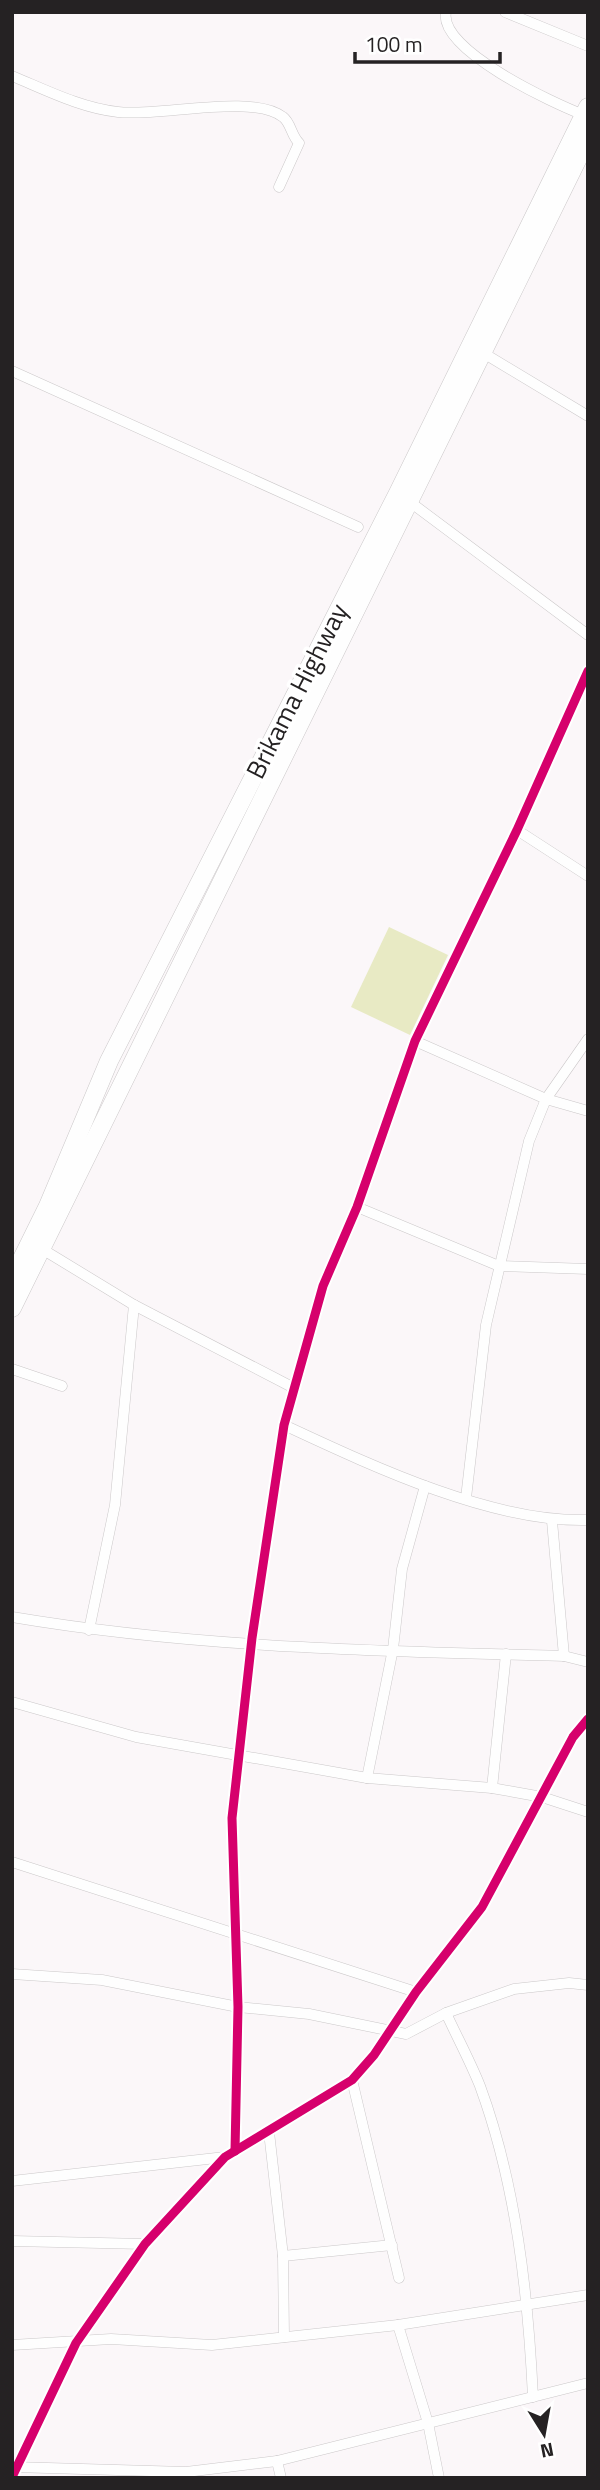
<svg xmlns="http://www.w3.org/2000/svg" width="600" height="2490" viewBox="0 0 600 2490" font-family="'Titillium Web',sans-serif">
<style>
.pitch{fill:#e8eac4}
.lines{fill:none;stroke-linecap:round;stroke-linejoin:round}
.street-casing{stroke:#cbc8c9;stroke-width:11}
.highway-casing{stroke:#cbc8c9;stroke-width:19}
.street{stroke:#fefefe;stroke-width:10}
.highway{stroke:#fefefe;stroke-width:18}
.cycleway-casing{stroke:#fff;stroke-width:13}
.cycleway{stroke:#d6006c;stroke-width:9}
.labels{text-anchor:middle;stroke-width:7;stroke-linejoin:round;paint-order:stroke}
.street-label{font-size:26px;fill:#252223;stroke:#fff}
</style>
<rect width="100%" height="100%" fill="#fbf7f9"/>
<path class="pitch" d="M389 927 448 955 410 1035 351 1007Z"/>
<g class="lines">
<defs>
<g id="street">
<path d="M446 12C438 50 553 103 584 115"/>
<path d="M505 12 588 46"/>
<path d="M12 76C46 90 81 108 118 112 158 117 253 93 283 117 291 123 291 135 299 143L279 187"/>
<path d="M480 351 588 416"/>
<path d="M12 371 358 527"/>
<path d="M406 499 588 635"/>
<path d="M517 830 588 876"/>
<path d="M415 1041 546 1099 588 1111"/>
<path d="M357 1207 499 1266 588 1269"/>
<path d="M42 1249 134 1305 294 1388"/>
<path d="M12 1369 62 1386"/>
<path d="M284 1425C370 1465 492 1523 588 1520"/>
<path d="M466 1498 486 1325 529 1141 546 1099 588 1039"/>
<path d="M552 1521 564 1656"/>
<path d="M12 1617C195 1648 380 1651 564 1656L588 1662"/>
<path d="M89 1630 115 1505 134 1305"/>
<path d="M12 1702 136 1737 367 1778 492 1788 542 1797 588 1812"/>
<path d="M367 1778 393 1649 402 1569 425 1486"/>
<path d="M492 1788 506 1654"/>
<path d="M12 1862 416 1992"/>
<path d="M12 1974 102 1980 238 2007 309 2014 406 2034 446 2013 514 1989 569 1983 588 1985"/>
<path d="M446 2013C457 2037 470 2061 480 2086 516 2184 528 2293 533 2397"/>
<path d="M352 2080 399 2278"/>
<path d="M269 2132 283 2256 284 2337"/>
<path d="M235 2151 238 2007 232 1818 252 1638 284 1425 323 1286 357 1207 415 1041 517 830 588 671"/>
<path d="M12 2181 225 2157"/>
<path d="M12 2241 145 2244"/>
<path d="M283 2256 392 2245"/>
<path d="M12 2345 111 2339 212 2345 398 2325"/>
<path d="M277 2461 281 2478"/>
<path d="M13 2467 186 2472 277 2461 588 2383"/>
<path d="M12 2477 76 2343 145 2244 225 2157 352 2080 374 2055 416 1992 482 1907 573 1737 588 1719"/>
<path d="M439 2478 428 2423 398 2325 588 2295"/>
</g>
<g id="highway">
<path d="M12 1279 48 1206 109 1061 398 493 588 107"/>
<path d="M12 1308 588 138"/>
</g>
</defs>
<use href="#street" class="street-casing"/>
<use href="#highway" class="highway-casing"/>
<use href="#street" class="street"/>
<use href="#highway" class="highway"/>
<defs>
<g id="cycleway">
<path d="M235 2151 238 2007 232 1818 252 1638 284 1425 323 1286 357 1207 415 1041 517 830 588 671"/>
<path d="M12 2477 76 2343 145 2244 225 2157 352 2080 374 2055 416 1992 482 1907 573 1737 588 1719"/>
</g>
</defs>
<use href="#cycleway" class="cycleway-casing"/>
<use href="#cycleway" class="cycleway"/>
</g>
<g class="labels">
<g class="street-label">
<text transform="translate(297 691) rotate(-63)" y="9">Brikama Highway</text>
</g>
</g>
<rect width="600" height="2490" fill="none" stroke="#252223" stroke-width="28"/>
<g transform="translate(544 2434) rotate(169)" stroke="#ffffff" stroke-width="5" paint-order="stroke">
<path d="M0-5L12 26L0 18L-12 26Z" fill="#252223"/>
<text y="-10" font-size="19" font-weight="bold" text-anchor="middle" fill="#252223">N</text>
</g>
<path d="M355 52v10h145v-10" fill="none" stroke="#252223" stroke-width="3.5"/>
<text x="365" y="52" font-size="21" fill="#252223" stroke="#ffffff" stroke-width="5" paint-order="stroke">100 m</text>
</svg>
